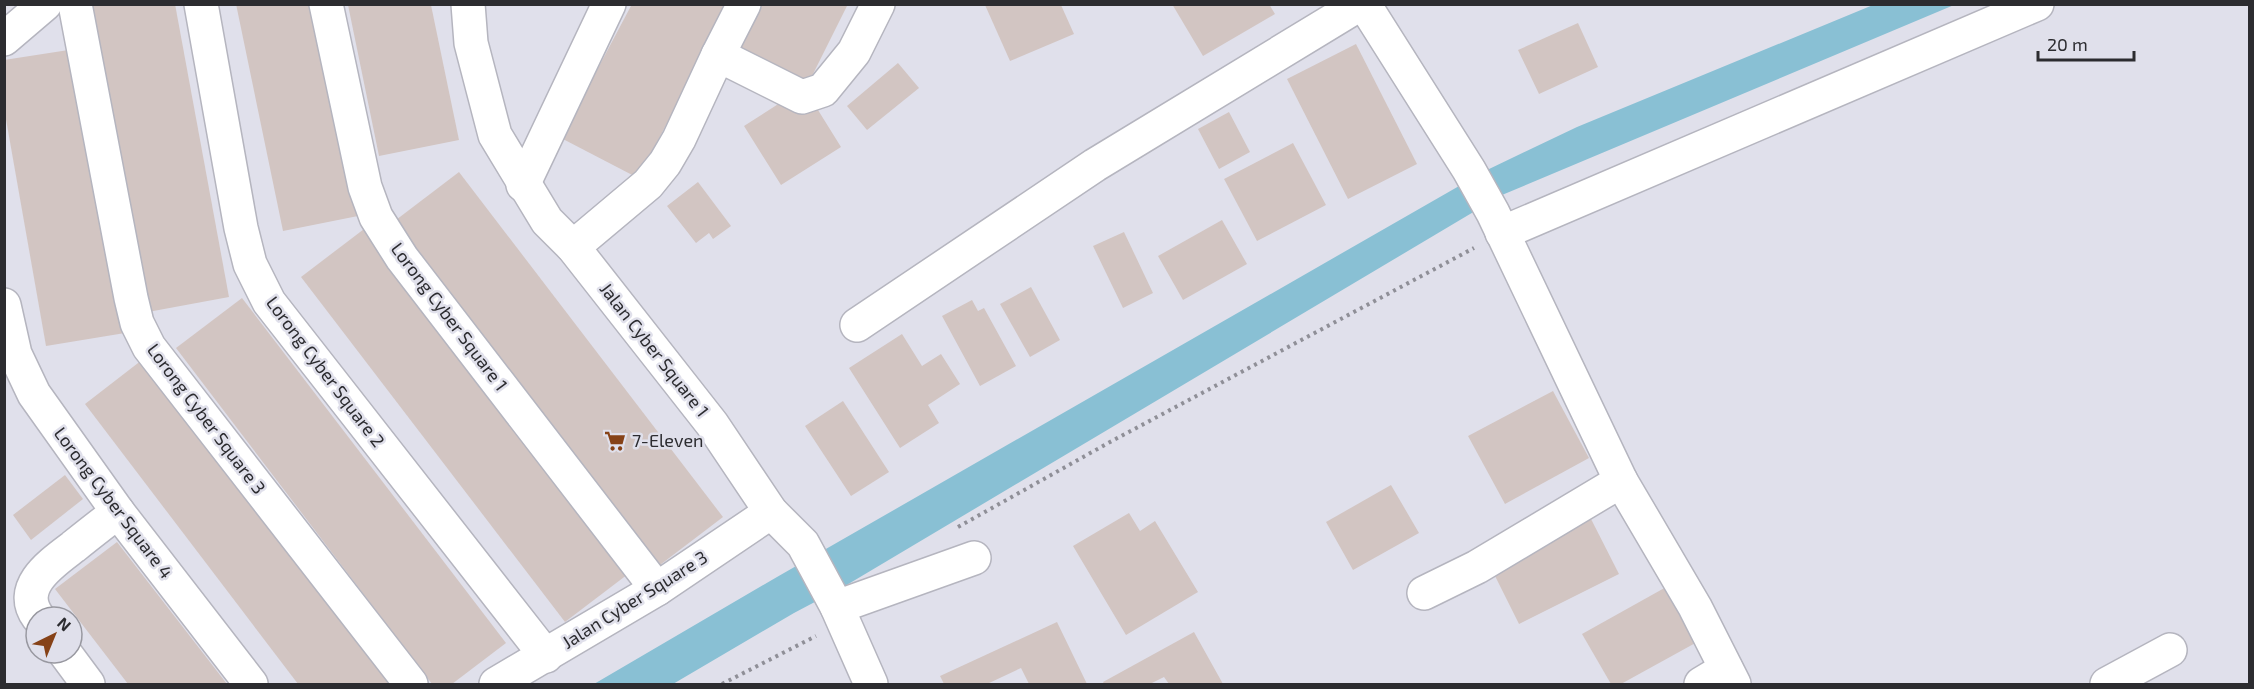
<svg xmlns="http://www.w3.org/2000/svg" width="2254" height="689" viewBox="0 0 2254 689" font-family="'Exo 2',sans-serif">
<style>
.water{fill:#89c0d4}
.building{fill:#d2c5c2}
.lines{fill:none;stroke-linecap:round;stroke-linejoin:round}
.minor-casing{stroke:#b5b5bf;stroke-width:36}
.path{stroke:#8f8f97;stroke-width:4;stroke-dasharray:3 4.5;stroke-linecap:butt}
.minor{stroke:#fff;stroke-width:33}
.labels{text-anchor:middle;stroke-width:5;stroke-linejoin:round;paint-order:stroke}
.street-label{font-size:18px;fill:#2c2c30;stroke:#e0e0eb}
.poi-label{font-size:18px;fill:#2c2c30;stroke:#e0e0eb;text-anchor:start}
</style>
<rect width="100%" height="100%" fill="#e0e0eb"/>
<path class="water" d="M1873 5H1954L1502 195 845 586 794 613 673 684H594L777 577 1487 170 1577 127Z"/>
<g class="building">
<path d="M92 4H175L229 297 148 312Z"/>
<path d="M236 4H319L363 215 283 231Z"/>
<path d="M632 4H730L638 178 561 138Z"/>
<path d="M754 4H848L808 84 733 46Z"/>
<path d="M1172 4H1269L1275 14 1203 56Z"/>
<path d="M348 5H431L459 140 379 156Z"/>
<path d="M985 5H1061L1074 34 1010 61Z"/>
<path d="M1578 23 1598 67 1539 94 1518 50Z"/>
<path d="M1356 44 1417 164 1348 199 1287 79Z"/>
<path d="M75 49 125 333 46 346 4 108V60Z"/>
<path d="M898 63 919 88 867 130 847 106Z"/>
<path d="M786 99 795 113 813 102 841 147 781 185 744 126Z"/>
<path d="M1229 112 1250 152 1219 169 1198 129Z"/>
<path d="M1293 143 1326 205 1257 241 1224 179Z"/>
<path d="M459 172 723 517 656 568 392 223Z"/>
<path d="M698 182 731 226 713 239 709 233 696 243 667 206Z"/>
<path d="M1222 220 1247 264 1183 300 1158 256Z"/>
<path d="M368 226 632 571 565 622 301 277Z"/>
<path d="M1124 232 1153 293 1123 308 1093 246Z"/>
<path d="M1031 287 1060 340 1030 357 1000 304Z"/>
<path d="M242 298 506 643 452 684H432L176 348Z"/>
<path d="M972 300 978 311 984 308 1016 366 980 386 942 316Z"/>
<path d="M902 334 922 366 941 354 960 384 928 405 939 423 900 448 849 368Z"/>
<path d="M151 353 404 684H298L85 404Z"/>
<path d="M1553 391 1589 458 1505 504 1468 436Z"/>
<path d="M843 401 889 472 851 496 805 426Z"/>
<path d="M65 475 83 499 31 540 13 515Z"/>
<path d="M1391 485 1419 533 1353 570 1326 522Z"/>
<path d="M1129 513 1140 531 1155 521 1198 592 1126 635 1073 546Z"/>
<path d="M1590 517 1619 574 1519 624 1490 566Z"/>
<path d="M117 542 227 684H128L55 589Z"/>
<path d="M1668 586 1699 641 1621 684H1611L1582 634Z"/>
<path d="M1057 622 1087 684H1029L1021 668 987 684H944L940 676Z"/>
<path d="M1194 632 1223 684H1169L1164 677 1150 684H1104L1103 682Z"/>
</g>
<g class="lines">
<defs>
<g id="minor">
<path d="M75 4 131 298 137 323 149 347 411 684"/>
<path d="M201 4 241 228 250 264 269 302 546 656"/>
<path d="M326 4 365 187 376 217 402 258 657 589"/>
<path d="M468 4 471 43 495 135 547 221 573 247 712 424 771 512 803 544 837 607 871 684"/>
<path d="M1364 4 1469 170 1493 213 1621 481 1695 607 1734 684"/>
<path d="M4 39 45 4"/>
<path d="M718 55 802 97 823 90 854 52 878 4"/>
<path d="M523 185 609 4"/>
<path d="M1502 233 2037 4"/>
<path d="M573 247 648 184 665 163 679 139 718 55 744 4"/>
<path d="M4 305 15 354 34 394 118 512 251 684"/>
<path d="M857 325 1095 165 1360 4"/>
<path d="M1424 593 1477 567 1621 481"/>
<path d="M837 607 974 558"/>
<path d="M38 617C16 587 52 563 73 547 88 535 103 523 118 512"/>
<path d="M65 653 88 684"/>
<path d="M496 684 657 589 771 512"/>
<path d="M1701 684 1726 669"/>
<path d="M2107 684 2170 650"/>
</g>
</defs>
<use href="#minor" class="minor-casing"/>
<g class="path">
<path d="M958 527 1110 442 1474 248"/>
<path d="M722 684 816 636"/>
</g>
<use href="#minor" class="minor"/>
</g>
<defs>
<symbol id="supermarket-bare" viewBox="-9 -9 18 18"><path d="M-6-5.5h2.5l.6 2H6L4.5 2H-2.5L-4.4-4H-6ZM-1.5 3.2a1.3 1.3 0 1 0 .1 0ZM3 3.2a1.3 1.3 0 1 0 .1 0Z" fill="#864217" stroke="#e0e0eb" stroke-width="2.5" paint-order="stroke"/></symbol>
</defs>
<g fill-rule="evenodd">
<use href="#supermarket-bare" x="600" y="426" width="30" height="30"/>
</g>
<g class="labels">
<g class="street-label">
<text transform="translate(449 317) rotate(53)" y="6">Lorong Cyber Square 1</text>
<text transform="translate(654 350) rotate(52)" y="6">Jalan Cyber Square 1</text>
<text transform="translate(325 372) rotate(53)" y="6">Lorong Cyber Square 2</text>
<text transform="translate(206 419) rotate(53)" y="6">Lorong Cyber Square 3</text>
<text transform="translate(113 503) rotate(53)" y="6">Lorong Cyber Square 4</text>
<text transform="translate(635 600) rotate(-32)" y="6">Jalan Cyber Square 3</text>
</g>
<g class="poi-label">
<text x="632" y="447">7-Eleven</text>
</g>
</g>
<rect width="2254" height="689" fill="none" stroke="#2c2c30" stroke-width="12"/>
<g transform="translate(54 635) rotate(43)"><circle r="28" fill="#e0e0eb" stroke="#9898a0" stroke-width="1.5"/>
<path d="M0-4.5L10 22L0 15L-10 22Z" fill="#864217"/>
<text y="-9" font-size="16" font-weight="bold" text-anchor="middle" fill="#2c2c30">N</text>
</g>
<path d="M2038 51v9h96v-9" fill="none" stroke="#2c2c30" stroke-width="3"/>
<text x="2047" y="51" font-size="18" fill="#2c2c30" stroke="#e0e0eb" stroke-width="4.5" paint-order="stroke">20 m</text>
</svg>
